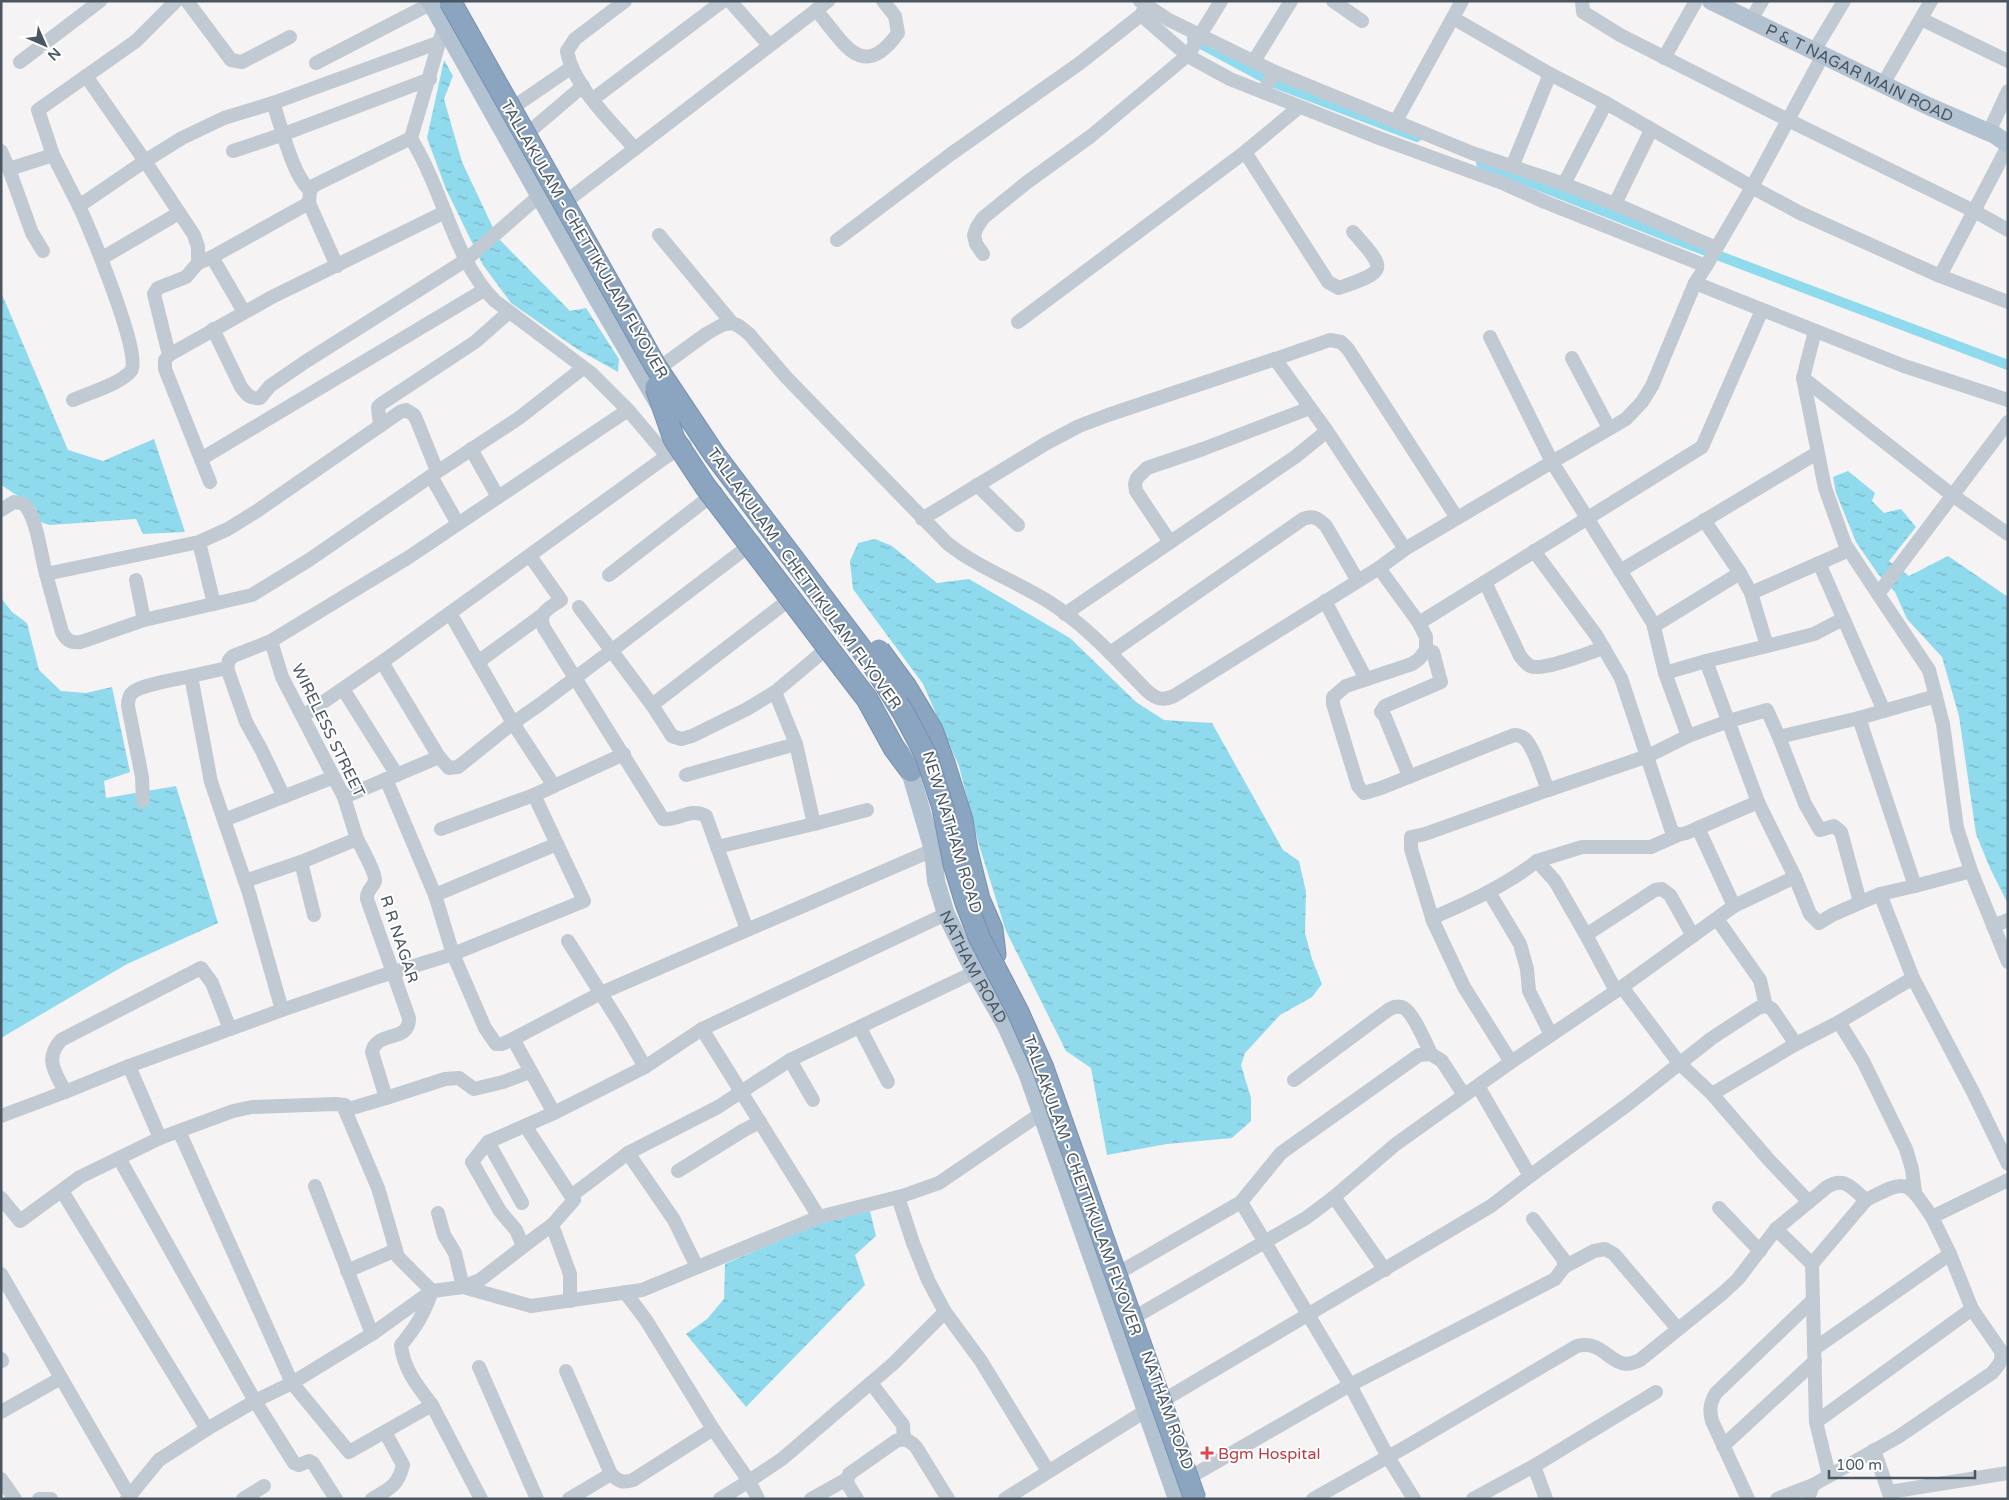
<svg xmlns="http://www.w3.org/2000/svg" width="2009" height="1500" viewBox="0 0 2009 1500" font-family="'Varela Round',sans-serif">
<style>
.water{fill:url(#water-ripples)}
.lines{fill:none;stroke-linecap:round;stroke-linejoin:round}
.canal{stroke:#90daee;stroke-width:10}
.highway-casing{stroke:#7690ad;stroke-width:23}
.minor{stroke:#c1cad2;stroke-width:14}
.major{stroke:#b3c2d1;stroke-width:18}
.highway{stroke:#8ba5c1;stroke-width:21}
.highway-bridge-casing{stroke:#7690ad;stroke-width:23;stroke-linecap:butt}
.minor-bridge{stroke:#c1cad2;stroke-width:14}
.highway-bridge{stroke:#8ba5c1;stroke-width:21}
.health-dot{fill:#e0444e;stroke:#fff;stroke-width:2}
.labels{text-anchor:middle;stroke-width:4;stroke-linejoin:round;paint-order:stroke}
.street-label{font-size:16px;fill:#4a5661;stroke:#fff}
.health-label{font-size:16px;fill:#be3a42;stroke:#fff;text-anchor:start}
</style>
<defs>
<pattern id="water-ripples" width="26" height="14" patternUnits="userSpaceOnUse" patternTransform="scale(1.25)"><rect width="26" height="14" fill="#90daee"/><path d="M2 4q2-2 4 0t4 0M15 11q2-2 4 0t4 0" fill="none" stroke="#78b4c4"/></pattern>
</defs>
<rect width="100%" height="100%" fill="#f5f3f3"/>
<g class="water">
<path d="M444 60 453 76 444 99 462 162 495 232 499 239 570 311 586 308 619 359 618 372 577 349 511 303 483 265 446 189 427 138Z"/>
<path d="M1 292 68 450 103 461 154 439 185 532 143 534 136 519 50 525 40 522 35 507 1 485Z"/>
<path d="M1848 471 1875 493 1872 501 1884 513 1901 509 1916 527 1889 561 1909 576 1948 556 2008 597 2007 902 1990 868 1976 834 1959 716 1942 657 1907 619 1895 592 1878 574 1856 542 1836 493 1833 477Z"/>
<path d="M875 539 892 546 937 583 969 579 1070 638 1136 702 1164 720 1212 723 1283 850 1299 861 1306 892 1305 933 1312 959 1322 984 1312 997 1280 1015 1245 1053 1241 1065 1251 1098V1121L1232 1138 1167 1144 1107 1155 1091 1068 1066 1051 1006 931 979 845 959 766 923 684 853 589 850 561 858 543Z"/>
<path d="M1 598 12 612 27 623 39 670 61 691 86 693 112 687 130 772 104 781 106 798 176 786 218 923 127 964 1 1038Z"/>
<path d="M870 1211 876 1236 855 1255 865 1285 746 1407 686 1334 707 1319 724 1299 725 1264 815 1225Z"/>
</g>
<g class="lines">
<g class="canal">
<path d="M1192 39 1272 82 1417 137"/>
<path d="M1481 163 1672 238 2008 365"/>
</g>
<defs>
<g id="highway">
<path d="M844 669 867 699 894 748 911 771"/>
<path d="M906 687 932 730 944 763 962 820 967 851 979 899 992 929 995 954"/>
</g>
</defs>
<use href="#highway" class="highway-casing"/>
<g class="minor">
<path d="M187 1 231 60 242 62 290 37"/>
<path d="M625 1 575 39 567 51C573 86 612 122 635 149"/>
<path d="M730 1 769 45"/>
<path d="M1140 1 1169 20 1275 72 1472 153 1564 184 1615 204 1716 248"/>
<path d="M1333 1 1362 21"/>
<path d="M1582 1 1583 12 1620 35 1788 120 1974 211 2008 146"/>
<path d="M816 10C843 41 862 84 898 33L895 16 883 1"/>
<path d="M1141 15 1188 56 1230 79 1379 138 1505 184 1545 202 1706 266 1695 283 1904 366 2008 400"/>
<path d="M1453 18 1550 74 1606 103 1752 187 1800 213 1940 276"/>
<path d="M1921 19 2008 61"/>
<path d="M1751 20 1762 1"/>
<path d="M444 26 411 138C417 149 423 159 427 169 448 213 460 266 495 301L591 373 628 410"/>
<path d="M1202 32 1221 1"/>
<path d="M1814 51 1844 1"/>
<path d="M1664 58 1696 1"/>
<path d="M1254 61 1291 1"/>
<path d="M20 62 100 1"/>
<path d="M316 63 432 3"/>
<path d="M86 76 145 161 182 138 224 118 273 103 440 42"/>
<path d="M1883 84 1931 1"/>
<path d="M1266 87 1275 72"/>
<path d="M593 99 723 1"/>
<path d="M273 103C281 125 293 177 310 190"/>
<path d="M515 106 572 67"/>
<path d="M1396 121 1462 1"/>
<path d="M530 131 583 86"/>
<path d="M1989 132 2008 91"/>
<path d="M1 151 9 169 53 155 79 206 145 161 194 235 198 247V263L212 257 309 203 310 190 315 185 411 138"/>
<path d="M233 151 284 134 430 79"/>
<path d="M1245 152 1328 282 1339 288C1388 271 1387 270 1353 232"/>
<path d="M53 155 38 110 136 41 176 1"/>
<path d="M1512 167 1550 74"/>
<path d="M9 169 32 233 43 251"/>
<path d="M1564 184 1606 103"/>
<path d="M568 200 828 1"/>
<path d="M309 203 337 266"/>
<path d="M1615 204 1651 130"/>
<path d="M2008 230 1974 211 1940 276 2008 302"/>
<path d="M659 235 732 323"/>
<path d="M837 240 951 154 1080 63 1141 15 1145 8"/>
<path d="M983 254 976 244 974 235 977 227 983 218 1026 183 1091 136 1188 55"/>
<path d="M212 257 244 312"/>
<path d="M102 258 179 213"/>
<path d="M198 263 186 277 158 288 154 294 169 355 165 360V369L210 482"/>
<path d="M1706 266 1752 187 1823 55"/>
<path d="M1018 322 1245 152 1298 108"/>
<path d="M213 329 241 387C247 395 250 399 260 398L270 386 305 362 466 260 539 196"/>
<path d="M1815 331 1803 378 1825 488 1845 544 1878 594"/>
<path d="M1490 337 1552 462 1626 419 1642 402 1652 386 1695 283"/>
<path d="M169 355 272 297 445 212"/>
<path d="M1572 358 1609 428"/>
<path d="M1275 359 1330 340 1341 342 1348 349 1457 518"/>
<path d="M662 366 706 334 722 325 732 323 739 326 749 334 786 377 947 543C977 567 1013 580 1046 600 1085 624 1115 658 1146 690 1156 699 1162 701 1174 696L1379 568 1419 623 1426 637V650L1419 659 1412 664 1346 686 1333 697V704L1358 786 1364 793 1381 788 1514 735C1518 735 1522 736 1525 739 1535 749 1542 776 1548 790L1425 834 1411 837V849L1433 921 1464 987 1511 1062 1396 1144 1334 1197 1306 1218 1135 1317"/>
<path d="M583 368 519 418 431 476 458 524 628 410 667 456 685 445"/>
<path d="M1803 378 1952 495 2008 534"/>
<path d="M73 400C89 393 120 384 131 371 143 356 89 228 79 206"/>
<path d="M2008 422 1878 594 1929 670 1943 724 1957 828 1971 871 2008 962"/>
<path d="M380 426 378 407 381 404 475 342 509 312"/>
<path d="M471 449 498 497"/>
<path d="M201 459 484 290"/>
<path d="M977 485 1018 525"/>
<path d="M1 510 14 502 24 504C37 518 41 555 46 574L199 542 228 529 257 511 400 412 406 410 414 415 417 421 437 471"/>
<path d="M922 519 1045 444 1079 426 1108 415 1275 359 1327 431 1405 549 1379 568"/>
<path d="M1704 520 1740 573"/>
<path d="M199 542 214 604"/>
<path d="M1170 542 1136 491 1135 484 1137 478 1147 468 1203 449 1310 408"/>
<path d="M1405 549 1552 462 1653 623 1665 673 1688 736 1729 721 1767 710 1779 737 1859 718 1936 696"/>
<path d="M530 556 561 600C550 608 537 612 544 628L663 819C678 821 691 807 706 816L747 930 933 850"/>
<path d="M1819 563 1884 711"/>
<path d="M1620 571 1817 453"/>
<path d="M46 574 62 632C67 641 71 643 81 642L144 620 252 595 309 560 431 476"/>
<path d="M609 575 716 492"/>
<path d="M136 580 144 620"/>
<path d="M1485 582 1520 656C1524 661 1528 667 1535 667 1551 668 1587 653 1604 648"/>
<path d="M1325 601 1366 679"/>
<path d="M579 607 652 705 794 596"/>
<path d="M1065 614 1295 457 1327 431"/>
<path d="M1419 623 1702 447 1762 310"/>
<path d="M1654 626 1740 573 1751 593 1849 550"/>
<path d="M271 641 282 677 344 797 357 839 301 862 314 915"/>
<path d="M1767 646 1814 634 1843 619"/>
<path d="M1110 653 1303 519C1313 515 1318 518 1326 526L1358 581"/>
<path d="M382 662 439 757"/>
<path d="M478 662 541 616"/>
<path d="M227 668 246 722 261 749 284 797"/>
<path d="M1665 673 1706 661"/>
<path d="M343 689 397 775"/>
<path d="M775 692 796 744"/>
<path d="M652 705 672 736 681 739 692 736 747 709 775 692 831 645"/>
<path d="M303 716 389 657 667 456"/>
<path d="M1859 718 1915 886 1971 871"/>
<path d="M1779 737 1805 804 1820 830 1834 826 1841 832 1860 902"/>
<path d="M686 775 796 744 814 824 717 847"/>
<path d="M1409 776 1385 717 1381 712 1385 706 1441 682 1433 652 1426 650"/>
<path d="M386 779 435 895 557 844 534 795 554 786 513 723 450 613"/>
<path d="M554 786 624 754"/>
<path d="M1548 790 1648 756 1688 736"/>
<path d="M344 797 439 757 449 768 458 767 513 723 539 705 611 651 754 542"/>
<path d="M143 801 142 777 128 706C128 702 129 695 133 692 141 685 179 679 191 676"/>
<path d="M224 820 334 777"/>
<path d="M814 824 867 810"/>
<path d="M1698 828 1758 802"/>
<path d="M441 829 534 795"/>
<path d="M357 839C361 847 376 873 375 881 373 888 366 890 367 899L409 1018C410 1043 376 1030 372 1052L386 1098 345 1110 378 1188 398 1257 432 1291 463 1287 531 1306 642 1290 819 1217"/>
<path d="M1537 861 1582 847H1651L1678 835"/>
<path d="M1795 877 1810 914 1819 923 1832 915 1880 894"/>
<path d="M245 881 301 862"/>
<path d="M1915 886 1880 894 1913 978 1973 1092 2008 1164"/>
<path d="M1489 892 1520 944 1527 969 1529 991 1551 1035"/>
<path d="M435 895 453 954 485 1028 496 1044H502L513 1039 601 993 747 930"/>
<path d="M1734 906 1795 877 1758 802 1706 661 1767 646 1751 593"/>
<path d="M1432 918C1469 902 1505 886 1537 861L1555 881 1586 935 1655 890 1662 889 1670 895 1693 936"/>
<path d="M1717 919 1760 980 1766 1006"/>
<path d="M1993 926 2008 920"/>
<path d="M1586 935 1616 991"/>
<path d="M568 941 622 1027 645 1067"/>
<path d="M1622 987 1679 1063 1712 1094 1769 1160 1809 1202"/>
<path d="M282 1010 378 977 453 954 584 901 557 844"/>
<path d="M1839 1022 1863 1061 1906 1149 1912 1169 1915 1192"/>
<path d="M860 1028 888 1082"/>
<path d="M702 1029 946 914"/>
<path d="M513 1039 554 1113 645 1067 702 1029 819 1217 902 1196 939 1183 1049 1108"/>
<path d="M790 1060 813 1100"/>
<path d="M1511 1062 1622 987 1734 906 1698 828C1688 832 1679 839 1671 829L1621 678 1596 635 1534 551"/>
<path d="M129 1066 282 1010 249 893 211 782 191 676 227 668 229 660 233 656 271 641 409 557 458 524"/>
<path d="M1294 1080 1388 1010C1393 1007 1398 1005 1404 1008 1413 1013 1426 1043 1431 1054"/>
<path d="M1712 1094 1796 1044"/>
<path d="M386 1098 445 1079 459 1078 474 1089 503 1082 530 1072"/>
<path d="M1 1116 65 1092"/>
<path d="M526 1127 571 1196"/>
<path d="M179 1131 292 1383 349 1452 432 1405 481 1499"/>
<path d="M160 1138 233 1111 252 1107 335 1104 345 1105V1110"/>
<path d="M488 1142 472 1162 500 1211 516 1230 523 1246"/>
<path d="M628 1153 674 1220 697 1267"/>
<path d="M119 1158 255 1401 294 1463 299 1465 309 1461 313 1463 336 1499"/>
<path d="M678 1171 744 1130 760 1122"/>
<path d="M1530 1176 1627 1105 1712 1038 1758 1008 1766 1006 1772 1009 1796 1044 1839 1022 1913 978"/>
<path d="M62 1191 207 1429"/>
<path d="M898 1197 913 1243 928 1280 945 1312 981 1361 1048 1471"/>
<path d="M1334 1197 1385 1270"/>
<path d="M1 1198 20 1221 80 1177 160 1138 129 1066 65 1092C55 1071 44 1060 61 1040L201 968 212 983 230 1029"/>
<path d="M522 1203 488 1142 554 1113"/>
<path d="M1719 1208 1760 1251"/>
<path d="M438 1213 444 1235 455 1253 463 1287 480 1280 537 1236 552 1225 574 1200 571 1196 628 1153 718 1107 790 1060 975 972"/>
<path d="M552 1225 570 1274V1301"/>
<path d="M1776 1229 1812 1264 1816 1422 1972 1309"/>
<path d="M1812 1264 1866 1200"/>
<path d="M1564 1267 1594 1251 1605 1249 1614 1254 1678 1329"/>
<path d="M347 1271 396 1250"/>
<path d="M1120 1272 1241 1202"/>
<path d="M1 1274 130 1497"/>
<path d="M625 1292 646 1320 713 1429 749 1481 720 1499"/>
<path d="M372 1334 432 1291"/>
<path d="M1814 1349 1950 1254"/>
<path d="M1 1359 2 1361"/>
<path d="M479 1367 537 1499"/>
<path d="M566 1371 611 1474"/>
<path d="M871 1383 903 1425 904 1439"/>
<path d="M432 1405C418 1387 403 1368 401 1345 416 1327 424 1314 432 1291"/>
<path d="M1 1412 61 1378"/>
<path d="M1816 1422 1829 1475"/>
<path d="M1723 1446 1815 1361"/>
<path d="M1874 1450 1891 1499"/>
<path d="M1534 1466 1546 1499"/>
<path d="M1192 1476 1350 1385 1555 1279 1564 1267V1260L1533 1219"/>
<path d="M1 1479 15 1499"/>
<path d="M1889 1492 2008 1473"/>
<path d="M39 1499H51"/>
<path d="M127 1499 159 1460 207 1429 255 1401 292 1383 372 1334 315 1186"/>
<path d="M243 1499 264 1486"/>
<path d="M372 1499C389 1489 398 1486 403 1465L385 1432"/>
<path d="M569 1499 611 1474C619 1482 623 1483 633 1480L713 1429"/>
<path d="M758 1499 749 1481 782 1459 894 1363 945 1312"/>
<path d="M811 1499 847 1479"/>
<path d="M857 1499 847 1483 849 1474 896 1441C905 1438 909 1440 916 1447L948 1499"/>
<path d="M1005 1499 1147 1410 1491 1206 1530 1176 1478 1086"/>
<path d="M1313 1499 1409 1445 1577 1346C1608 1339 1611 1375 1640 1360L1723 1293 1738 1279 1776 1229 1827 1187C1845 1176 1851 1188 1866 1200 1907 1179 1906 1179 1932 1217L2008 1180"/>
<path d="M1414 1499 1388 1457 1350 1385 1241 1202 1281 1153 1419 1055 1431 1054 1442 1061 1464 1095"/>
<path d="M1473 1499 1534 1466 1656 1392"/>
<path d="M1748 1499 1712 1421C1709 1410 1710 1403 1716 1393L1813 1300"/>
<path d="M1777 1499 1813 1485"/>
<path d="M1808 1499 1813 1485 1898 1437 1992 1373C1998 1366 2003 1361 2001 1351L1972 1309 1950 1254 1932 1217"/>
</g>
<g class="major">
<path d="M430 1 598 300 658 403"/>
<path id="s1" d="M1711 1 1928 106 1995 135 2008 144"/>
<path id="s2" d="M906 758 933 850 936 881 946 914 970 963 1006 1026 1027 1073 1177 1499"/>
</g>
<use href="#highway" class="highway"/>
<defs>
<g id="highway-bridge">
<path d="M450 1 656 367 714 454 872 663 903 712 926 755 943 808 954 864 966 903 980 939 1018 1012 1043 1068 1195 1499"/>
<path d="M656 387 674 439 705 486 844 669"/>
<path d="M879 650 906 687"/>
</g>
</defs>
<use href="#highway-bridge" class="highway-bridge-casing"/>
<path class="minor-bridge" d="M1188 55 1202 32"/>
<use href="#highway-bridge" class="highway-bridge"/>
</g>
<path class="health-dot" d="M1204.5 1445.5h5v5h5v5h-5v5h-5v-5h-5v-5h5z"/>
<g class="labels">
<g class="street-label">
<text dy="6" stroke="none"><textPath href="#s1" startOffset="165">P &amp; T NAGAR MAIN ROAD</textPath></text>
<text transform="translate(585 239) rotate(60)" y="6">TALLAKULAM - CHETTIKULAM FLYOVER</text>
<text transform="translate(805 578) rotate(54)" y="6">TALLAKULAM - CHETTIKULAM FLYOVER</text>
<text transform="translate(329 730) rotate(64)" y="6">WIRELESS STREET</text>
<text transform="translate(953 832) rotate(73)" y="6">NEW NATHAM ROAD</text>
<text transform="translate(400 939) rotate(72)" y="6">R R NAGAR</text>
<text dy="6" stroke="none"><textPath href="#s2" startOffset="221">NATHAM ROAD</textPath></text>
<text transform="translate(1083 1185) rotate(70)" y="6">TALLAKULAM - CHETTIKULAM FLYOVER</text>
<text transform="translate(1168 1410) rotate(70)" y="6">NATHAM ROAD</text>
</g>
<g class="health-label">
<text x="1218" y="1459">Bgm Hospital</text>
</g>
</g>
<rect width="2009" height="1500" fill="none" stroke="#4a5661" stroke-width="5"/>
<g transform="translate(45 45) rotate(135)" stroke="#ffffff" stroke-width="4" paint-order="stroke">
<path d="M0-4L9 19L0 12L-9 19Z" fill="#4a5661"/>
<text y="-8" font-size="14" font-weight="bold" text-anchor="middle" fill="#4a5661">N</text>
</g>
<path d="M1829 1470v8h146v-8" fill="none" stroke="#4a5661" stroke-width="2.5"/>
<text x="1836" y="1470" font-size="15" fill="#4a5661" stroke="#ffffff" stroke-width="4" paint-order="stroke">100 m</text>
</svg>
